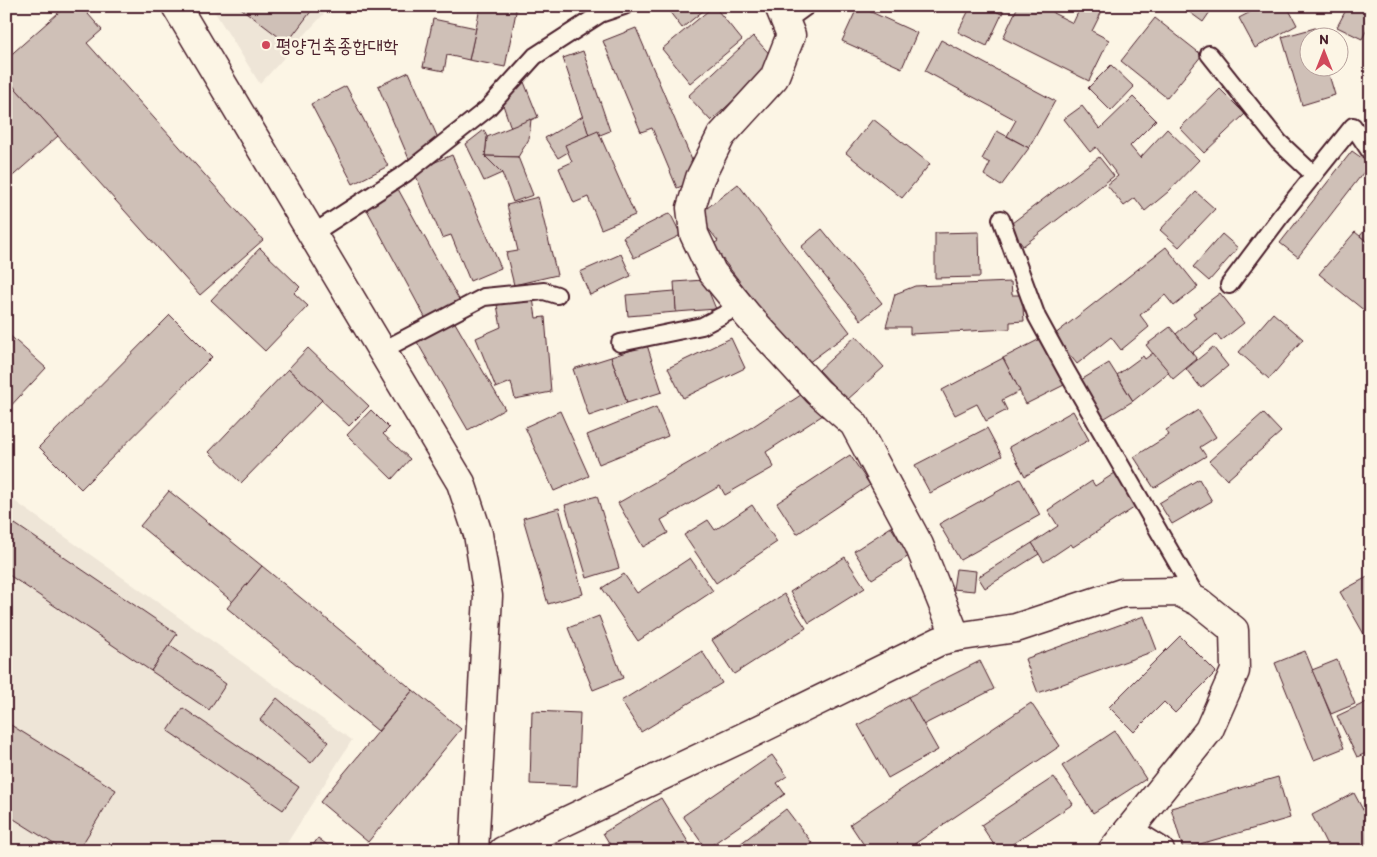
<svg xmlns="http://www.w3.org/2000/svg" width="1377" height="857" viewBox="0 0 1377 857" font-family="Itim,'Poor Story',sans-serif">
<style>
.built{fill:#eee5d7}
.building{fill:#cfc0b7;stroke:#4a1f2b}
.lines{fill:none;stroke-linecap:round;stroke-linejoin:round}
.service-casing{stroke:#4a1f2b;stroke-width:20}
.minor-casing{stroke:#4a1f2b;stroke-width:31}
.service{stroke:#fcf5e5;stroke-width:16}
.minor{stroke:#fcf5e5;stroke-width:28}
.poi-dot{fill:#d1495b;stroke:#fcf5e5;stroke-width:2}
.labels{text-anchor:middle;stroke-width:5;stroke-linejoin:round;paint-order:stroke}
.poi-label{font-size:19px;fill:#4a1f2b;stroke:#fcf5e5;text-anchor:start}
</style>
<rect width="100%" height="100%" fill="#fcf5e5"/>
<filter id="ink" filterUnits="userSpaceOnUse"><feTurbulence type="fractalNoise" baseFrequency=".02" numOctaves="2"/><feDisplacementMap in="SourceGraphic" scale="10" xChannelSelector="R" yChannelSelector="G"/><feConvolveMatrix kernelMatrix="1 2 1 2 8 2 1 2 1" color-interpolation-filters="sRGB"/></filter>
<g filter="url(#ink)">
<g class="built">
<path d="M211 6H331L260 84Z"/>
<path d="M6 495 352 740 282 851H6Z"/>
</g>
<g class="building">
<path d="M66 6H81L102 30 87 43 263 240 200 295 6 78V59Z"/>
<path d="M238 6H315L287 43Z"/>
<path d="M482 6H515L516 12 505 67 469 60 479 13Z"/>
<path d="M674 6H709L682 28 669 11Z"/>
<path d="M714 6 742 40 690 83 662 49Z"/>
<path d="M858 6 917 33 902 68 842 41Z"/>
<path d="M971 6H985L1002 14 987 46 958 32Z"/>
<path d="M985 6H1006L1002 14Z"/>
<path d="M1018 6H1056L1053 13 1073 23 1081 6H1092L1102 11 1092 31 1109 40 1089 81 1003 38Z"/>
<path d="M1181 6H1214L1203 22Z"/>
<path d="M1262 6H1287L1297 25 1255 48 1239 18Z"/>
<path d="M1348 6H1371V22L1362 39 1337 27Z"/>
<path d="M1155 18 1202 55 1167 98 1121 61Z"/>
<path d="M433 19 476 28 469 60 447 55 444 71 423 67Z"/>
<path d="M636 28 700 179 677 188 652 128 641 132 603 41Z"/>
<path d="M1315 28 1318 38H1310V68H1327L1335 95 1302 105 1282 37Z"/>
<path d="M753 36 776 61 711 121 688 96Z"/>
<path d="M941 40 1055 101 1029 148 1007 136 1016 120 925 71Z"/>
<path d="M583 51 610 131 590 139 563 58Z"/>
<path d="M1111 65 1134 87 1111 111 1088 88Z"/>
<path d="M409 72 441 145 409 159 378 86Z"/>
<path d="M9 81 58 136 6 182V84Z"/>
<path d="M524 82 538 117 511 128 502 102Z"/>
<path d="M346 86 388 166 353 184 311 104Z"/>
<path d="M1220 89 1245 114 1204 153 1180 128Z"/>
<path d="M1133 97 1156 120 1130 146 1140 158 1167 129 1199 160 1168 192 1145 211 1135 198 1124 206 1107 185 1118 176 1096 147 1090 152 1064 119 1082 106 1100 129Z"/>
<path d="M583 116 590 139 558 158 545 138Z"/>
<path d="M531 119 529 139 518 157 485 156 487 137Z"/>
<path d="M873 119 930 164 902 198 846 153Z"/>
<path d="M484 130 487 137 485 156 502 173 484 181 466 144Z"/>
<path d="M598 131 635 215 601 229 588 197 574 203 559 168 572 162 565 145Z"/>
<path d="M997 131 1029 148 1001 186 984 175 990 163 982 159Z"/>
<path d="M1352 151 1370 164 1298 257 1280 243Z"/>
<path d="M452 155 501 268 470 281 451 235 442 238 414 171Z"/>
<path d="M485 156 518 157 533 195 513 202 502 173Z"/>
<path d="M1099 157 1114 176 1023 246 1008 226Z"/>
<path d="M738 184 850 332 804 366 712 245 718 241 698 215Z"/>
<path d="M398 189 461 303 427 321 365 206Z"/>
<path d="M1196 192 1215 209 1179 247 1160 230Z"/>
<path d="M538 197 557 275 514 285 506 253 518 251 507 205Z"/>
<path d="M670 213 681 235 634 258 623 237Z"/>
<path d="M1371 223V245L1360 236Z"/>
<path d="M822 229 882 303 861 320 801 247Z"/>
<path d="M979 232 980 277 935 278V233Z"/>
<path d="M1355 232 1371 245V316L1319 274Z"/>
<path d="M1222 234 1238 248 1209 281 1193 267Z"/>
<path d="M1166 247 1198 287 1174 306 1165 295 1140 315 1149 327 1121 350 1111 337 1077 364 1054 335Z"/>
<path d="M260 248 300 287 294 293 308 306 265 351 211 300Z"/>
<path d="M621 254 631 276 590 295 580 272Z"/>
<path d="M704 280 716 309 676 312 674 282Z"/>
<path d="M1011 282 1012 295H1022L1024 321 1010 322V329L910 334V327H886L895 294 915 286Z"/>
<path d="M675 291 676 312 628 316 626 295Z"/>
<path d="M1220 293 1244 323 1221 341 1216 334 1192 353 1176 334 1196 317 1193 313Z"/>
<path d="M533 298 536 318 545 317 551 392 515 399 511 382 496 388 476 338 501 327 497 305Z"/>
<path d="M1273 313 1303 339 1269 379 1239 352Z"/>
<path d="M170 315 212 357 81 489 39 447Z"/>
<path d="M454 321 505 409 468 430 417 342Z"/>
<path d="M1170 327 1197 359 1173 379 1146 345Z"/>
<path d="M6 332 46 368 6 411Z"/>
<path d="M856 336 884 367 847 400 819 370Z"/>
<path d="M731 338 745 368 683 398 668 368Z"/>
<path d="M1040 339 1064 385 1026 404 1003 358Z"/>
<path d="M647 345 662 392 627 403 611 357Z"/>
<path d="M1213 347 1228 366 1201 388 1186 369Z"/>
<path d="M308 348 369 406 349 426 288 369Z"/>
<path d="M1153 353 1169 372 1133 401 1117 375 1143 356 1145 359Z"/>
<path d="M611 357 627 403 589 416 573 369Z"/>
<path d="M1003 358 1020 391 1002 400 1007 410 986 421 977 404 955 415 942 390Z"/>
<path d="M1109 363 1133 401 1100 421 1076 383Z"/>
<path d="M288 369 322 400 241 483 209 452Z"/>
<path d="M807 391 823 415 766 452 774 467 725 495 720 486 661 520 668 533 643 547 618 503 752 427Z"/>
<path d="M656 407 668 436 599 464 587 435Z"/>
<path d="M371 410 389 428 383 434 410 459 392 479 347 435Z"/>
<path d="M1198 410 1216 437 1200 447 1206 456 1154 488 1134 457 1169 435 1166 430Z"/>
<path d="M560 411 589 476 554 491 525 427Z"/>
<path d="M1073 411 1089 440 1025 476 1009 447Z"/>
<path d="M1263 413 1281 432 1227 480 1209 461Z"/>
<path d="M987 428 1002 456 930 493 915 465Z"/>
<path d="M850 455 870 485 797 534 777 503Z"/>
<path d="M1115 473 1137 506 1073 547 1071 544 1044 562 1032 543 1058 526 1048 510 1092 481 1095 486Z"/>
<path d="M1020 479 1040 515 960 560 939 524Z"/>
<path d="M1199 479 1212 501 1172 524 1159 503Z"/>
<path d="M169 491 262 566 233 602 140 526Z"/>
<path d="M597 496 619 568 587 578 565 505Z"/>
<path d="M752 505 777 542 716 583 684 535 708 520 715 530Z"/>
<path d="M559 508 583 594 548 604 523 518Z"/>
<path d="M15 524 177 634 151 671 6 573V537Z"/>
<path d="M891 527 909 556 872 579 854 551Z"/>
<path d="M1032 543 1039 554 985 588 978 577Z"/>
<path d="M845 557 865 588 809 623 790 592Z"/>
<path d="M690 558 713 591 638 641 602 588 624 574 637 593Z"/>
<path d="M262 566 413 690 378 731 227 608Z"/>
<path d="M956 569 976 571 974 591 953 589Z"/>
<path d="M1371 575V633L1365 636 1340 592Z"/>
<path d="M784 594 806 628 734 674 712 640Z"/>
<path d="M599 616 623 678 593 690 568 628Z"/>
<path d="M1144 616 1157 650 1038 693 1025 659Z"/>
<path d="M1180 636 1216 672 1175 713 1164 702 1134 732 1109 707Z"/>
<path d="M169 645 226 684 209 710 151 671Z"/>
<path d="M702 651 722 683 641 732 621 701Z"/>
<path d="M1305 651 1344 748 1314 760 1275 663Z"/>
<path d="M1337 660 1355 704 1331 714 1312 670Z"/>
<path d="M980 661 994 689 923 725 908 697Z"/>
<path d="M413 690 461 729 368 842 320 802Z"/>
<path d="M908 697 938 750 888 778 858 725Z"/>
<path d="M277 698 329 742 311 763 260 720Z"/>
<path d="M1371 700V751L1357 757 1337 716Z"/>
<path d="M1031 703 1060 746 904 851H868L850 824Z"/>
<path d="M183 708 299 787 283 810 168 731Z"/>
<path d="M532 711 580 713 577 786 530 784Z"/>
<path d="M6 722 116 790 78 851H65L6 814Z"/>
<path d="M1115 731 1146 779 1093 813 1062 766Z"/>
<path d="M772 755 787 776 777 783 785 794 706 849 683 816Z"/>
<path d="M1054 777 1073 804 1002 851H998L981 825Z"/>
<path d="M1278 777 1290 818 1183 849 1171 808Z"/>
<path d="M1354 793 1371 825V851H1330L1312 815Z"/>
<path d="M661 798 693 850 614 851 603 833Z"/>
<path d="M786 809 812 843 802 851H739L736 847Z"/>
<path d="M318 838 335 851H309Z"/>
</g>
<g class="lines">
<defs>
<g id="service">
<path d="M785 22 807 6"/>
<path d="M1209 54 1279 142 1314 175"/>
<path d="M1001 219 1037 317 1067 372 1199 601"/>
<path d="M312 234 406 173 487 109 535 56 600 14 624 6"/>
<path d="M1229 285 1280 217 1353 126 1371 153"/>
<path d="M620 343 702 326 740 306"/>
<path d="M381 351 484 297 544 291 557 295"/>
</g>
<g id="minor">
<path d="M176 6 461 483 478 534 488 596 474 851"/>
<path d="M779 6 791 35 774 78 721 136 700 178 691 208 694 234 712 272 748 316 818 392 854 424 919 545 956 637"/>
<path d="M1128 831 1160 851"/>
<path d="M503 851 746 736 940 641 956 637 1016 628 1122 593 1179 592 1199 602 1234 630 1235 671 1209 730 1112 851"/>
</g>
</defs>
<use href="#service" class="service-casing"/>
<use href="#minor" class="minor-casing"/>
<use href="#service" class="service"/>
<use href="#minor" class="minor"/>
</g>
</g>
<circle class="poi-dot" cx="266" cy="45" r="5"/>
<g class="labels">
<g class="poi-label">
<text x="276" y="52">평양건축종합대학</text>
</g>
</g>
<rect width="1377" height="857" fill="none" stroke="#fcf5e5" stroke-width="25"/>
<rect x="12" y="12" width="1352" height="832" fill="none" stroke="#4a1f2b" stroke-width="2" filter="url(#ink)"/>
<g transform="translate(1324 52)"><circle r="24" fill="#fcf5e5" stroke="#b59f9b"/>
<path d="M0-4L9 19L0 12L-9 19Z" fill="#d1495b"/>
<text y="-8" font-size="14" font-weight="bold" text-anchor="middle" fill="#4a1f2b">N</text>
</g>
</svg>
